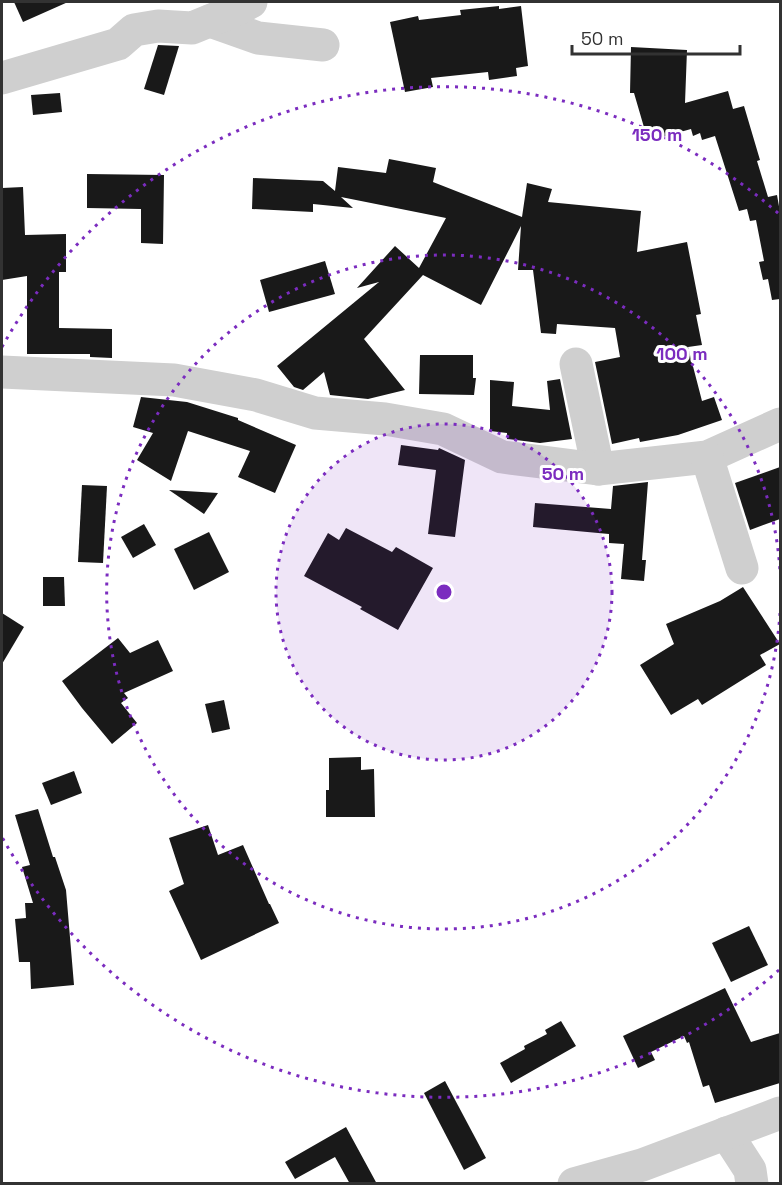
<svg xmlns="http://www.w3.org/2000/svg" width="782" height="1185" viewBox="0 0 782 1185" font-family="'Space Grotesk',sans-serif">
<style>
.building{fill:#191919}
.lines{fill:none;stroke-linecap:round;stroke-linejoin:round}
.minor{stroke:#cfcfcf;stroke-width:33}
.ring{fill:none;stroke:#7b2cbf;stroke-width:3;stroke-dasharray:3 6}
.centre{fill:#7b2cbf;stroke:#fff;stroke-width:3}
.ring-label{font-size:18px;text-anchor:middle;font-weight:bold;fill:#7b2cbf;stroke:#fff;stroke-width:6;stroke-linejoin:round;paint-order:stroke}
</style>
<rect width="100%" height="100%" fill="#fff"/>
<g class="building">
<path d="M14 2H68L23 22Z"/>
<path d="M499 6V9L521 6 528 66 516 68 517 76 489 80 488 72 431 78 433 87 405 92 390 22 418 16 419 20 461 15 460 10Z"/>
<path d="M158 45 179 46 164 95 144 89Z"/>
<path d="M631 47 687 50 685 103 728 91 733 109 744 106 760 160 757 161 768 197 777 195 780 212V299L772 300 768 279 763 280 759 262 764 261 756 220 750 221 747 209 739 211 715 136 702 140 700 133 693 136 691 129 648 141 634 93H630Z"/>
<path d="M60 93 62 112 33 115 31 95Z"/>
<path d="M389 159 436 168 433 182 522 217 527 183 552 189 548 202 641 211 637 252 687 242 701 314 696 315 702 345 688 347 702 401 714 397 722 420 678 435 640 442 639 438 612 444 595 362 620 357 615 328 557 324 556 334 541 333 533 270H518L521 226 481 305 423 275 364 339 405 390 368 399 330 395 324 372 303 390 294 387 277 366 379 282 357 288 395 246 419 268 446 218 341 197 353 208 313 204V212L252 209 253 178 323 181 335 191 338 167 386 173Z"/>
<path d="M87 174 164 175 163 244 141 243V209L87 208Z"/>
<path d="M23 187 25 235 66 234V272H59V328L112 329V358L90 357V354H27V276L2 280V188Z"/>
<path d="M325 261 335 294 269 312 260 280Z"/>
<path d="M420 355H473V378H476L474 395 419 394Z"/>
<path d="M560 379 572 439 540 443 507 439V433L490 431V380L514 382 512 406 550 410 547 381Z"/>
<path d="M141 397 187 402 238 418V420L296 445 275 493 238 477 250 451 188 431 171 481 137 460 153 433 133 427Z"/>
<path d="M401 445 438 450 439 448 465 460 455 537 428 534 436 470 398 465Z"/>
<path d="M780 467V519L750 530 735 483Z"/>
<path d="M648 482 642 560H646L644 581 621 579 624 544 609 543V534L533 527 535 503 611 509 613 486Z"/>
<path d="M82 485 107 486 103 563 78 562Z"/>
<path d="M169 490 218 493 204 514Z"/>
<path d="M144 524 156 545 133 558 121 537Z"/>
<path d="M346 528 392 552 396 547 433 568 398 630 360 609 362 607 304 576 328 533 339 540Z"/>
<path d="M209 532 229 572 194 590 174 549Z"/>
<path d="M43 577H64L65 606H43Z"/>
<path d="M743 587 780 644 760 655 766 665 702 705 698 699 671 715 640 665 674 644 666 624 720 601Z"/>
<path d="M2 613 24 627 2 664Z"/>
<path d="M118 638 130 653 158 640 173 671 124 693 128 698 121 703 137 723 112 744 82 708 62 681Z"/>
<path d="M224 700 230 729 212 733 205 704Z"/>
<path d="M361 757V770L374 769 375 817H326V790H329V758Z"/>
<path d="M74 771 82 793 51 805 42 783Z"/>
<path d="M38 809 53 857H55L66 890 74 985 31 989 30 962H19L15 919 26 918 25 903H33L22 867 30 865 15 815Z"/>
<path d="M208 825 218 855 243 845 269 904H270L279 923 201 960 169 891 184 884 169 838Z"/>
<path d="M749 926 768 965 731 982 712 943Z"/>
<path d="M725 988 751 1042 780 1033V1083L715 1103 709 1085 703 1087 689 1042 687 1043 684 1036 651 1052 655 1060 638 1068 623 1036Z"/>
<path d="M561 1021 576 1046 511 1083 500 1063 525 1049 524 1046 547 1034 545 1030Z"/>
<path d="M445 1081 486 1158 464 1170 424 1093Z"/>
<path d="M346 1127 377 1184H350L335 1157 295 1179 285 1162Z"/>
</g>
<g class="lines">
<g class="minor">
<path d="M210 21 258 38 323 45"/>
<path d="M2 78 118 44 134 30 158 26 192 28 236 10 251 2"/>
<path d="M576 364 598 469"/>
<path d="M2 372 174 380 256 395 315 413 385 419 443 429 502 457 598 469 707 457 780 424"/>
<path d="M707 457 742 568"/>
<path d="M726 1133 750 1170 752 1184"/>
<path d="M574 1184 642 1165 780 1113"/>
</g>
</g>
<circle cx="444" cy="592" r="168" fill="#7b2cbf" fill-opacity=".12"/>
<g class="ring">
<circle cx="444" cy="592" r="168"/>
<path d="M780 613A337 337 0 1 1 780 571"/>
<path d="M779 970A505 505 0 0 1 2 837M2 347A505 505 0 0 1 779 214"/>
</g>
<circle cx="444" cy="592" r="9" class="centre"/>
<g class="ring-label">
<text x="657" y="141">150 m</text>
<text x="682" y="360">100 m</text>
<text x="563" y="480">50 m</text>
</g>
<rect width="782" height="1185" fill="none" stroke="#323232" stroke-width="6"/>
<path d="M572 45v9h168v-9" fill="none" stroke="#323232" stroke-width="3"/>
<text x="581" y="45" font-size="18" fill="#323232" stroke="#ffffff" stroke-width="4.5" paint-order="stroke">50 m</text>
</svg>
